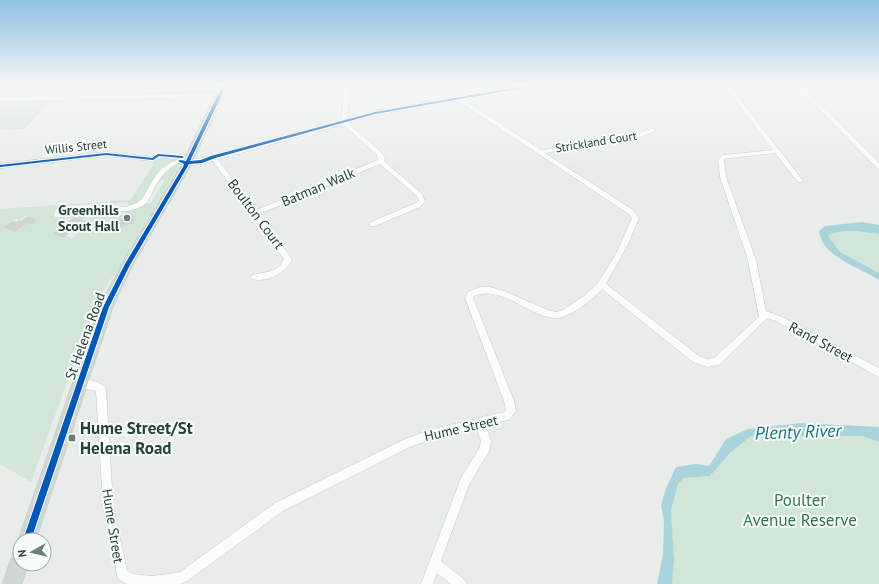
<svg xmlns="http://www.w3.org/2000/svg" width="879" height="584" viewBox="0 0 879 584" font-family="'PT Sans',sans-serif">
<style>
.built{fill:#d6dedb}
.green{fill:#d1e6d8;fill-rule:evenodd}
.water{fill:#a9d4db}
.building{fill:#cfd4d2}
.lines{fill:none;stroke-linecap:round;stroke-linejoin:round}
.minor-casing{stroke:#c5cac8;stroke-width:1}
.tertiary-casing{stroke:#c5cac8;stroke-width:1}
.primary-casing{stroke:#c3ccc9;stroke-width:1}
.minor{fill:#fcfcfc;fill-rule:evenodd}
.tertiary{fill:#fcfcfc;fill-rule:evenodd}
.primary{fill:#cfd7d5;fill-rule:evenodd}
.cycleway-casing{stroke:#f7fbf9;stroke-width:2}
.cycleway{fill:#0057b8;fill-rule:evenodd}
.poi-dot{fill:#697e78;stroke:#f7fbf9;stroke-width:1.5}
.labels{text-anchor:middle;stroke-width:4;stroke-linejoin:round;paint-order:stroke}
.far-street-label{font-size:12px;fill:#24423a;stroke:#f7fbf9}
.street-label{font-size:14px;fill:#24423a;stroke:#f7fbf9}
.poi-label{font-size:14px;font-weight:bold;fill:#24423a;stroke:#f7fbf9;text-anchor:end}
.near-poi-label{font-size:17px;font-weight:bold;fill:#24423a;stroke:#f7fbf9;text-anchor:start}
.near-park-label{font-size:17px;fill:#2d7a4b;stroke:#f7fbf9}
.near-water-label{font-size:18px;font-style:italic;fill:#1c6f80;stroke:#f7fbf9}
</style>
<rect width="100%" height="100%" fill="#e8edeb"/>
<path class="built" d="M52 100 24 129 0 130V101Z"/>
<g class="green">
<path d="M26 107H39L19 127H5Z"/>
<path d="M186 154C181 162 169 161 162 167 150 179 147 203 128 206V202L107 204 105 207 93 208 94 204 66 206 54 212V217C64 220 73 214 82 213L81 216 124 214 126 211 144 203H151L165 180H160L166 170 178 163 180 164 115 275C96 292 83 338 74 363 60 403 45 442 31 482L0 464V209L130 200 154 164H152L161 155 176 157ZM132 214 135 223 118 228 117 225 110 227 109 221ZM26 215 38 220 31 224 28 223 15 232 3 228 17 218 21 219ZM73 217 81 220 88 218 87 220 91 223 72 238 66 236 63 238 52 234 67 223 63 221Z"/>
<path d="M833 232H866L879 234V273L839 252 828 236Z"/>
<path d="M751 436H862L879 442V584H672L674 560 671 510 678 484 684 478 710 476 730 453Z"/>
</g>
<g class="water">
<path d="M862 222 879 225V234C866 232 837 228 828 236L840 252 879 273V280C859 267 822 257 819 231L825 226Z"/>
<path d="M801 423 879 427V442L862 436H751L730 453 710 476 684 478 678 484 671 510 674 560 672 584H657L663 555 664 520 661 506 666 488 676 467 696 464 709 466 726 439 748 429Z"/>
</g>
<g class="building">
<path d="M133 214 135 223 118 228 116 219Z"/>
<path d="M28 216 38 220 31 224 21 221Z"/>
<path d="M74 217 90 222 77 232 72 231 63 238 52 234Z"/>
<path d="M19 220 28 223 15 232 2 227 13 221 16 222Z"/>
</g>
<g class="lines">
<defs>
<g id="minor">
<path d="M5 86H10L0 96V91Z"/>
<path d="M343 86H348L350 91 347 122 382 153 385 158 384 161 422 194 425 201 420 207 375 226H371L369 224 371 222 416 203 419 201 417 196 380 164 259 214 292 259C287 273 266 283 252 279L251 277 252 275C264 272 279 273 284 259L210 157 213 155 215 156 256 210 378 160 377 155 340 121 342 119 344 91Z"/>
<path d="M725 86H730L803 181 802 182H798L775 153 730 158 725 159 724 160 726 177 756 260 766 311 782 317 879 368V377L776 321 767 318 719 365 707 367 693 362 602 289C593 299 569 319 555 318 528 317 502 284 474 296L473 298 514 401 516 411 510 419 486 426 491 441 489 451 469 485 441 561 465 580 467 584H451L437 573 433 584H421L461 478 479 449 481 441 476 428 429 440 410 447 283 511 187 581 180 584H127L118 579 103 505 96 391 77 387 75 384 77 381C85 378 101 381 106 389L113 505 127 571 134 574 151 576 169 574 180 572 275 503 403 440 429 430 504 412 506 410 504 401 465 298 468 292 480 287H490L504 291 548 310 556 312 563 310 584 296 598 283 617 252 632 218 629 214 457 100V98H461L541 150C569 146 598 143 626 137 633 135 649 128 655 129V131C622 147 581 147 545 153L633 210 639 218 629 242 606 284 699 356 707 359 714 358 759 317 748 260 720 177 718 160 721 156 723 155 773 150Z"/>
<path d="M803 86H808L807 89 808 92 879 163V169L877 168 804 94 801 89Z"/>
<path d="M106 152 153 157 156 159 153 161 106 156 0 168V164Z"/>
<path d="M189 156 192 158 191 159C171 164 162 173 153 191 150 196 149 201 145 204 128 217 94 210 75 213 66 215 65 219 55 217L54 215 56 209 65 206H72L74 209C89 209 130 211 141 200 145 197 146 191 149 187 160 168 167 162 189 156ZM66 210 67 211 61 213V212Z"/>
</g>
<g id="tertiary">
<path d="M517 86H535L376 115 205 163 187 166 183 163 184 161 203 158 375 111Z"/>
<path d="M222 93V97H219L0 101V97Z"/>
</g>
<g id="primary">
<path d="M220 86H228L190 167 133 265 113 307 36 540H20V546L18 540 99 307 123 262 180 167Z"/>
<path d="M20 550V564H28L22 584H2L13 553Z"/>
</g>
</defs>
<use href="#minor" class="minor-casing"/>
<use href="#tertiary" class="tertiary-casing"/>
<use href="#primary" class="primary-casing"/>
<use href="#minor" class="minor"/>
<use href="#tertiary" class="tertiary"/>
<use href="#primary" class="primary"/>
<defs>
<g id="cycleway">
<path d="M222 86H226L190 161 201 160 211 156 375 112 523 86H534L375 114 215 158 202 163 189 164 130 265 109 307 31 540H23L103 307 125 264 183 167 184 164 178 161 180 160 186 161Z"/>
<path d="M106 153 152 158 158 154 182 156 184 157 182 158 159 156 153 160 106 155 0 167V165Z"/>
</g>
</defs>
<use href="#cycleway" class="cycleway-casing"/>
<use href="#cycleway" class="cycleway"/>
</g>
<linearGradient id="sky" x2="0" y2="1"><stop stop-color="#8fc1e3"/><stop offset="0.51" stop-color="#f5f7f6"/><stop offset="1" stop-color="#f5f7f6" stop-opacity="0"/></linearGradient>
<rect width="879" height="168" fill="url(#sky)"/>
<g class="poi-dot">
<circle cx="127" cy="218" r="4"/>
<rect x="68" y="434" width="8" height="8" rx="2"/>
</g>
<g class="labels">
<g class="far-street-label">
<text transform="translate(596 142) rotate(-9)" y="4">Strickland Court</text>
<text transform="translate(76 147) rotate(-6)" y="4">Willis Street</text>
</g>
<g class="street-label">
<text transform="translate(318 187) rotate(-23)" y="5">Batman Walk</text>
<text transform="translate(256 214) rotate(53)" y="5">Boulton Court</text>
<text transform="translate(85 336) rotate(-70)" y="5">St Helena Road</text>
<text transform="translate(821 342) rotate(28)" y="5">Rand Street</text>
<text transform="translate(461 428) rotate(-13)" y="5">Hume Street</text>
<text transform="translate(113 526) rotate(81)" y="5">Hume Street</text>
</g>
<g class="poi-label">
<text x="119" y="215">Greenhills<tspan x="119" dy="16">Scout Hall</tspan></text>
</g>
<g class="near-poi-label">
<text x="80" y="434">Hume Street/St<tspan x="80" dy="20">Helena Road</tspan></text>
</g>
<g class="near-park-label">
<text x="800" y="506">Poulter<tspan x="800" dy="20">Avenue Reserve</tspan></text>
</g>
<g class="near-water-label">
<text transform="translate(798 432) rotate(-2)" y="6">Plenty River</text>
</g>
</g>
<g transform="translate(32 552) rotate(262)"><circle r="19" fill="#f7fbf9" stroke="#a3b1ad"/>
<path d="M0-3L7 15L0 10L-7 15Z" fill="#697e78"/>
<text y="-6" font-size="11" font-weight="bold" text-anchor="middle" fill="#24423a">N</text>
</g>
</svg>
